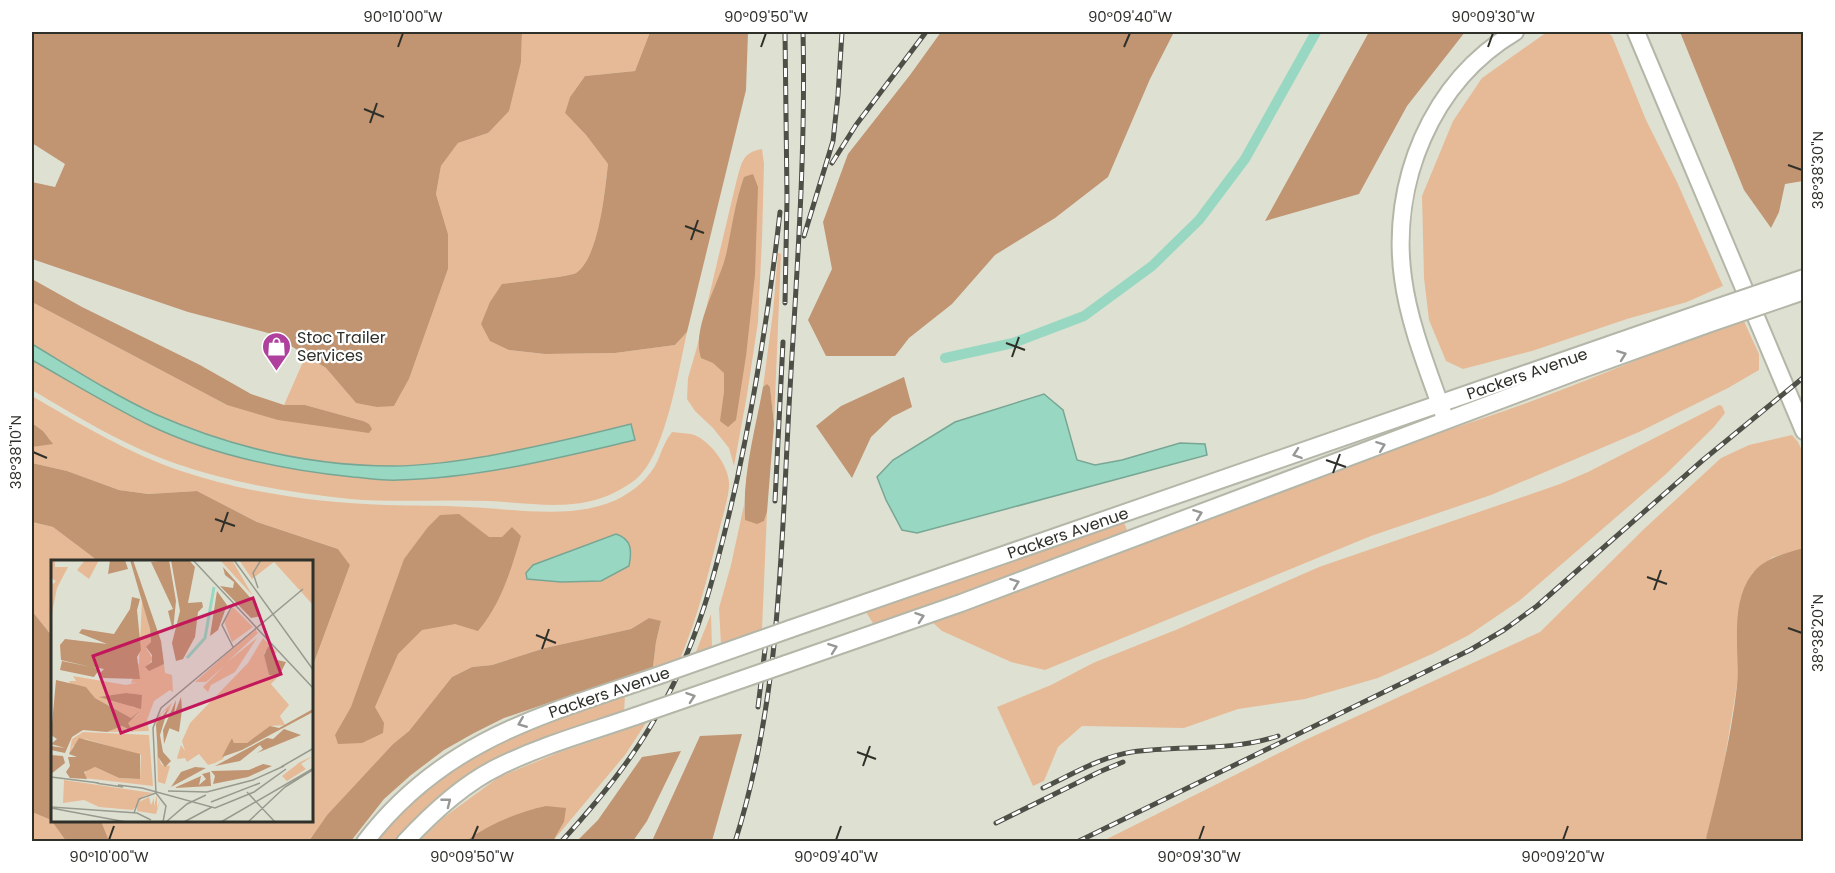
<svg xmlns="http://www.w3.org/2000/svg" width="1835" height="873" viewBox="0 0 1835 873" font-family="Poppins,sans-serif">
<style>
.green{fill:#e7ba97}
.forest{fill:#c19472}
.water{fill:#98d8c2;stroke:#78a694;stroke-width:1.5}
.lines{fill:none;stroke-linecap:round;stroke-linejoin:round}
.canal{stroke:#98d8c2;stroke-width:10}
.major-casing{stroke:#b4b6a8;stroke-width:20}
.major{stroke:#fff;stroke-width:16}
.rail-casing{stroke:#4e5048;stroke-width:5}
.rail{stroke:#fff;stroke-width:3;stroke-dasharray:9;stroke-linecap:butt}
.major-bridge-casing{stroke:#b4b6a8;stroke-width:20;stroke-linecap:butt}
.major-bridge{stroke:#fff;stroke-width:16}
.oneway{stroke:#979894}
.ticks{fill:none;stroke:#2f302a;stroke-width:2}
.labels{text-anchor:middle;stroke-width:4.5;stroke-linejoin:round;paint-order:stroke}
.poi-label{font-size:16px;fill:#2f302a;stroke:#fff;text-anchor:start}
.street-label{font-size:16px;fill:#2f302a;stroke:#fff}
.inset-river{fill:none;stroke:#98d8c2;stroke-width:3}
.inset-road{fill:none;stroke:#989a8f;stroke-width:1.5}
.view{fill:#c2185b;fill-opacity:0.15;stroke:#c2185b;stroke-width:3}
.inset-edge{fill:none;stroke:#2f302a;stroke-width:3}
.neatline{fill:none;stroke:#2f302a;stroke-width:2}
.ticks-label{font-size:15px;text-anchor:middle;fill:#2f302a}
</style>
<rect width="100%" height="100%" fill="#dee1d2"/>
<g class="green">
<path d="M522 32H650L635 71 585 76 570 97 565 113 586 135 608 164C605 190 599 258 576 273 569 277 515 282 502 284L509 350 545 354 615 353 675 345 687 332C679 368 665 458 635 480 587 516 541 503 487 501 441 499 395 503 350 499 292 493 232 483 177 464 125 446 78 417 32 390V360C71 382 110 406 151 426 214 456 284 470 353 477 368 478 383 481 398 480 478 479 558 458 635 440L630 424C583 436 536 447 488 456 457 461 425 466 393 466 310 465 230 448 154 414 112 394 72 368 32 344V302L227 405 363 421 305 405H284L306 355 326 368 356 403 394 406 409 379 448 269V234L436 194 441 166 458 143 488 133 521 62Z"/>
<path d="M1547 32H1607L1612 36 1646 120 1677 182 1723 286 1687 302 1627 319 1532 351 1463 369 1446 361 1429 320 1424 278 1422 196 1453 121 1482 78Z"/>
<path d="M762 149 764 164 762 239 758 322 747 395 734 466 729 448 713 428 695 411 687 399 688 378 697 347 736 183C741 166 741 152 762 149Z"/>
<path d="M778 253 781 254 774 424 770 387 767 385 763 387 773 312Z"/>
<path d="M1743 319 1759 354V370L1728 388 1639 432 1491 495 1371 536 1045 670 1011 662 942 631 932 622 966 610C1084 563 1202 515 1321 472 1391 447 1462 427 1532 401 1603 375 1672 344 1743 319Z"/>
<path d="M32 396C80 424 128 453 181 471 247 493 318 503 386 505 414 506 441 505 468 507 516 509 571 520 616 500 634 491 650 478 658 460 662 450 665 441 672 432 678 433 685 433 691 434 708 438 728 464 729 482 730 492 723 516 720 527 709 572 698 617 680 659L653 667 656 642 661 622 649 618 631 629 545 648 492 665 472 667 452 677 409 731 393 744 327 815 309 841 109 842 101 821 312 820V668L350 565 338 549 257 522 197 491 148 494 119 490 67 471 32 463V447L52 443 43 431 32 423Z"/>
<path d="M1719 405 1722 406 1725 413 1714 427 1665 475 1519 601 1469 635 1432 654 1378 678 1305 699 1238 709 1184 728 1082 726 1058 747 1044 781 1033 786 997 707 1051 685 1093 663 1178 629 1319 567 1560 484 1588 472Z"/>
<path d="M1792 435 1798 442 1804 455 1803 549 1773 557 1752 573 1739 612 1737 685 1721 782 1706 838 1709 841 1101 842 1303 741 1540 632 1644 529 1721 458 1749 445Z"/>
<path d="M744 505 745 520 764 521 767 512 762 630 721 645 719 608 731 565Z"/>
<path d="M32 522 53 527 98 561H52V636L32 611Z"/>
<path d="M1124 522 1128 533 874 625 866 612 1001 563Z"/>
<path d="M711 614 712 648 695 654Z"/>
<path d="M625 696 624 712 569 731 399 838 396 841 375 842C399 814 425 787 455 766 506 732 568 716 625 696Z"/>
<path d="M646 723 625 755 553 841 564 822 474 836 466 841 418 842 443 818 499 777 560 752Z"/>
<path d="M32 812 51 820 66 841H32Z"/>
</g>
<g class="forest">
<path d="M32 32H522L521 62 509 111 488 133 458 143 441 166 436 194 448 234V269L409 379 394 406 377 407 356 403 326 368 272 334 188 312 32 259V182L55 187 65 164 32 143Z"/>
<path d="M650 32H748L746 90 687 332 675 345 615 353 545 354 509 350 490 341 481 324 490 302 502 284C515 282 569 277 576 273 599 258 605 190 608 164L586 135 565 113 570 97 585 76 635 71Z"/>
<path d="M941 32H1174L1150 79 1108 177 1055 218 995 255 952 304 909 338 895 356H826L808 320 832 269 823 222 848 154 910 75Z"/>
<path d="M1369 32H1465L1407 106 1359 194 1265 221Z"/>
<path d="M1680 32H1803V181L1785 184 1779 212 1771 228 1744 190Z"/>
<path d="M753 174 758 187 755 275 746 356 736 420 728 427 720 421 724 392V373L713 363 701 358C691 328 719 284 726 255 732 228 735 202 744 177Z"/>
<path d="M32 279 82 307 200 365 251 394 284 405H305L363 421 369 424 372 429 369 433 278 420 227 405 32 302Z"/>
<path d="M904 377 912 407 892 417 871 437 852 478 816 426 841 406Z"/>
<path d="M767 384 770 387 774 424 767 512 764 521 757 524 745 520C742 476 755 431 763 387Z"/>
<path d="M32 423 43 431 53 444 32 447Z"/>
<path d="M32 463 67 471 119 490 148 494 197 491 257 522 338 549 350 565 312 668V561H98L53 527 32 522Z"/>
<path d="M459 514 489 537H502L512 527 521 536C511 570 501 604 478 631L455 624 422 630 398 654 375 707 384 723 383 733 362 743 338 744 335 735 351 707 404 559 428 527 440 515Z"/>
<path d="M1800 549H1804L1803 841H1709L1706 838C1719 788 1731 737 1737 686 1740 651 1729 605 1752 574 1763 559 1783 554 1800 549Z"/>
<path d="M32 611 52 636V820L101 821 109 841H66L51 820 32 812Z"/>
<path d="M649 618 661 621 656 642 653 667 504 718 474 733 444 750 411 775 384 799 351 841H309L327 815 393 744 409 731 452 677 472 667 492 665 545 648 631 629Z"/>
<path d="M742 734 712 841H652L700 736Z"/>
<path d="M681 751 647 821 633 841H577L598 820 642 757Z"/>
<path d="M546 806 566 808 564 822 553 841H466C489 824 518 812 546 806Z"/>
</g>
<g class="water">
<path d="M32 344C72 368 112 394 155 414 230 447 311 466 393 466 425 466 457 461 488 456 536 447 583 436 631 424L635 440C558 458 479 478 398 480 383 481 368 478 353 477 284 470 214 456 151 426 110 406 71 382 32 360Z"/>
<path d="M1044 394 1063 410 1077 460 1095 465 1122 460 1180 443 1205 444 1207 455 917 533 902 530 886 500 877 477 893 460 955 422Z"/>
<path d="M616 534C632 539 632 551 629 566L601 581 561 582 527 579 526 573 533 565Z"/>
</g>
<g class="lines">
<path class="canal" d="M945 358 1013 343 1084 316 1152 266 1199 220 1245 159 1316 32"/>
<defs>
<g id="major">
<path d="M1636 32 1804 431"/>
<path d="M1443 413C1428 370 1409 324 1403 278 1390 183 1431 82 1515 32"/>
<path id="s1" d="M790 629 1701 313"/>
<path d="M786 664 961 603 1575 372 1705 325"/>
<path d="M365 842C443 740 542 715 657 676"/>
<path d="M405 842C431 814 463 784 498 767 542 745 590 732 636 716"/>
</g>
</defs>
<use href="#major" class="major-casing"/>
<use href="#major" class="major"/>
<defs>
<g id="rail">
<path d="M785 32 787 198 785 303"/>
<path d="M832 163 856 125 926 32"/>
<path d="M804 236 833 141 838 95 842 32"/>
<path d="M775 501 783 342"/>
<path d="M758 707 767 633"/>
<path d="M1043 788C1071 775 1100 757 1132 752 1181 745 1230 752 1278 736"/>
<path d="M996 823 1099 772 1123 762"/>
<path d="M561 842C594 806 625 769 650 727 698 649 717 568 737 480 756 391 770 302 780 212"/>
<path d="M735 842C780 700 781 553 789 407 796 282 806 157 803 32"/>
<path d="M1077 842 1470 650 1504 630 1537 606 1703 460 1804 377"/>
</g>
</defs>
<use href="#rail" class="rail-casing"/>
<use href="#rail" class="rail"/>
<defs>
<g id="major-bridge">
<path d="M1701 313 1804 278"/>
<path d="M1705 325 1804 291"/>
<path d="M657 676 790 629"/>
<path d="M636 716 786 664"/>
</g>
</defs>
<use href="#major-bridge" class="major-bridge-casing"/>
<use href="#major-bridge" class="major-bridge"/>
</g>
<defs><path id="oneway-chevron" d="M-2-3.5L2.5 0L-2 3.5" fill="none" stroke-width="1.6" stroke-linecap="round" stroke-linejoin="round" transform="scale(1.5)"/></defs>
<g class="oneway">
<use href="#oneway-chevron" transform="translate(1622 355) rotate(-20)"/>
<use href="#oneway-chevron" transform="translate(1381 446) rotate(-21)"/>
<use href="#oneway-chevron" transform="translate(1297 454) rotate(161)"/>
<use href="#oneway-chevron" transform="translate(1198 514) rotate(-21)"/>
<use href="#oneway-chevron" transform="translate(1015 583) rotate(-21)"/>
<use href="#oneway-chevron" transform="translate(920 617) rotate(-19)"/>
<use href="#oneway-chevron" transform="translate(833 648) rotate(-20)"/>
<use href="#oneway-chevron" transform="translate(691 697) rotate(-19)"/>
<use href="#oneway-chevron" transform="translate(522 723) rotate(158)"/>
<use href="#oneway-chevron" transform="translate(447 802) rotate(-38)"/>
</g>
<path class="ticks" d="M398 47 403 33M761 47 766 33M1124 47 1130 33M1488 47 1493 33M364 109 384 117M370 123 377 103M1788 165 1802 170M685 226 704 233M691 240 698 220M1006 343 1025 350M1012 357 1019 337M33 452 47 458M1326 460 1346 467M1333 473 1340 454M215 519 235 526M221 532 228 512M1647 577 1667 584M1654 590 1661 570M1788 628 1802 633M536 635 556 643M542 649 549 629M857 752 876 759M863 766 870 746M109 840 114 826M472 840 478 826M836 840 841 826M1199 840 1204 826M1563 840 1568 826"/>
<defs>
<symbol id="shop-pin" viewBox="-11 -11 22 30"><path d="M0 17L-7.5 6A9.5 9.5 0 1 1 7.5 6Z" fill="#b0409d" stroke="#fff"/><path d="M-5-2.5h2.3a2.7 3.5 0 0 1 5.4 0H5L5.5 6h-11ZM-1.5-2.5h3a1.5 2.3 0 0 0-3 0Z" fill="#fff"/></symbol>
</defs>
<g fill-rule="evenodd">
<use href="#shop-pin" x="260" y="330" width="33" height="45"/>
</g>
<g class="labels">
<g class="poi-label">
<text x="297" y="343">Stoc Trailer<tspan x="297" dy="18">Services</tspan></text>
</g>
<g class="street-label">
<text dy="6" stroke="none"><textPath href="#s1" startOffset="780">Packers Avenue</textPath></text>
<text dy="6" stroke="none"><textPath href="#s1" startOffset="294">Packers Avenue</textPath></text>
<text transform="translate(609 692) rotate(-19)" y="6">Packers Avenue</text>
</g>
</g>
<g transform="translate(51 560)">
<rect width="262" height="262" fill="#dee1d2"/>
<path d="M0 0H4V7H17L6 28 0 58V20L2 24 5 21 0 18ZM34 0H48L38 19 26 10ZM169 0H181L202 36ZM188 0H262V45L223 2 201 19ZM91 40 99 69 100 82 95 88 102 99 94 109 113 104 114 113 121 115 122 132 119 130 103 141 96 160 98 171 56 172 71 166 78 171 77 162 90 152 80 158 44 138 35 127 20 125 18 121H25L22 116 75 125 88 122 80 123 88 103ZM81 134 84 148 57 136 75 133ZM182 47 202 67 181 82 173 61ZM204 69 207 73 175 103 206 78 184 112 160 125 157 132 152 127 174 105 155 122H144ZM212 78 226 92 224 94 221 87 213 93 218 115 228 116 220 124 238 145 229 156 234 165 220 166 196 183H183L181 178 172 199 164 203 157 205 148 194 136 202 134 198 127 199 126 198 130 185 134 191 131 181 139 163 197 103ZM121 143 117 153 115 150 110 154 105 172 107 197 111 205 119 206 114 224 107 222 105 158ZM32 172 98 175 102 226 33 218 35 210 44 207 68 218 89 219 90 195 34 179 22 186 18 195 21 179ZM262 196 250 204 255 209 236 221 231 216 249 202ZM13 220 102 233 93 236 82 250 48 247 33 240 12 243ZM106 235V248L110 238 105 254 86 251V243L98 237 100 245 103 238V246Z" fill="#e7ba97" fill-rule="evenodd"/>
<path d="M59 0H74L77 9 57 14ZM79 0H82L110 81 113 104 98 111 94 107 101 102V95L95 87 100 82 99 69ZM118 0 125 41 122 71 117 51 122 49 100 2ZM120 0H138L144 7 137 43 151 42 152 47 147 52 144 77 132 99 125 101 121 83 129 51ZM172 7 204 43 210 56 200 58 169 26 182 28 183 22 174 15ZM166 31 176 45 167 70 159 76ZM81 37 89 39 86 50 90 90 86 97 89 119 52 118 49 113 53 109 43 107 48 110 43 117 9 110 11 101 40 107 10 100 9 85 14 79 56 84 28 73 31 69 63 74 79 49ZM217 87H221L226 100 235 102 228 116 218 115 213 95ZM5 120 35 127 44 138 80 158 89 151 77 163 82 172 71 166 56 172 32 170 21 177 14 193 0 190V186L14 188 0 184 6 179 0 175ZM75 133 91 135 90 149 48 137ZM130 137 131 150 128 172 118 168ZM125 140 123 155 113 184 112 170ZM117 149 109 175 112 192 120 201 114 207 107 197 105 164ZM262 149V152L191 190 171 197 181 178 183 183H196L219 166 228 168ZM233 169 250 175 206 193 212 189 209 185 189 201 164 206 216 178 222 179ZM28 178 89 194V219L68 218 44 207 33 212 36 219 19 218 15 212 19 206 17 197H26L18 194ZM0 195 12 196 14 203 0 214ZM212 204 221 206 197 217 162 224 164 216 160 211 198 210ZM144 207 155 208 120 227 130 212ZM159 212 160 226 123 228 150 216 148 225 155 219 151 214Z" fill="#c19472"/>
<path class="inset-river" d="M136 98 154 78 163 27"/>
<path class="inset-road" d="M142 0 263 129M183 0 263 111M188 0H206M207 28 202 13 210 0M182 87 171 65 182 44M230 207 263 188M0 217 48 223M44 223 72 227M67 225 91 228 164 248 203 232 235 209M117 231 156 232 202 220 233 206M196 232 224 262M105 233 115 246 112 262M160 242 209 223M0 247 86 253 100 260M0 248 75 262M83 253 88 239 105 233 102 168 110 148 252 29M115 262 136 244 155 235M133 262 161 247M170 262 263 208M197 262 234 227 263 209"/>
<path class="view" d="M202 38 230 114 70 173 42 96Z"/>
<rect width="262" height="262" class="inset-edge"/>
</g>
<rect width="1835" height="873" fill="none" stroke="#ffffff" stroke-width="66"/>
<rect x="33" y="33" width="1769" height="807" class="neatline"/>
<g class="ticks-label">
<text x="403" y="22">90°10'00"W</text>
<text x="766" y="22">90°09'50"W</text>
<text x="1130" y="22">90°09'40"W</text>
<text x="1493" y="22">90°09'30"W</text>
<text transform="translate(1818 170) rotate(-90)" y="5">38°38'30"N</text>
<text transform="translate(16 452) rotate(-90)" y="5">38°38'10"N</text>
<text transform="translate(1818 633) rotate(-90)" y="5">38°38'20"N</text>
<text x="109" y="862">90°10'00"W</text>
<text x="472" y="862">90°09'50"W</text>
<text x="836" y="862">90°09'40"W</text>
<text x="1199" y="862">90°09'30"W</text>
<text x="1563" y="862">90°09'20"W</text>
</g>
</svg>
